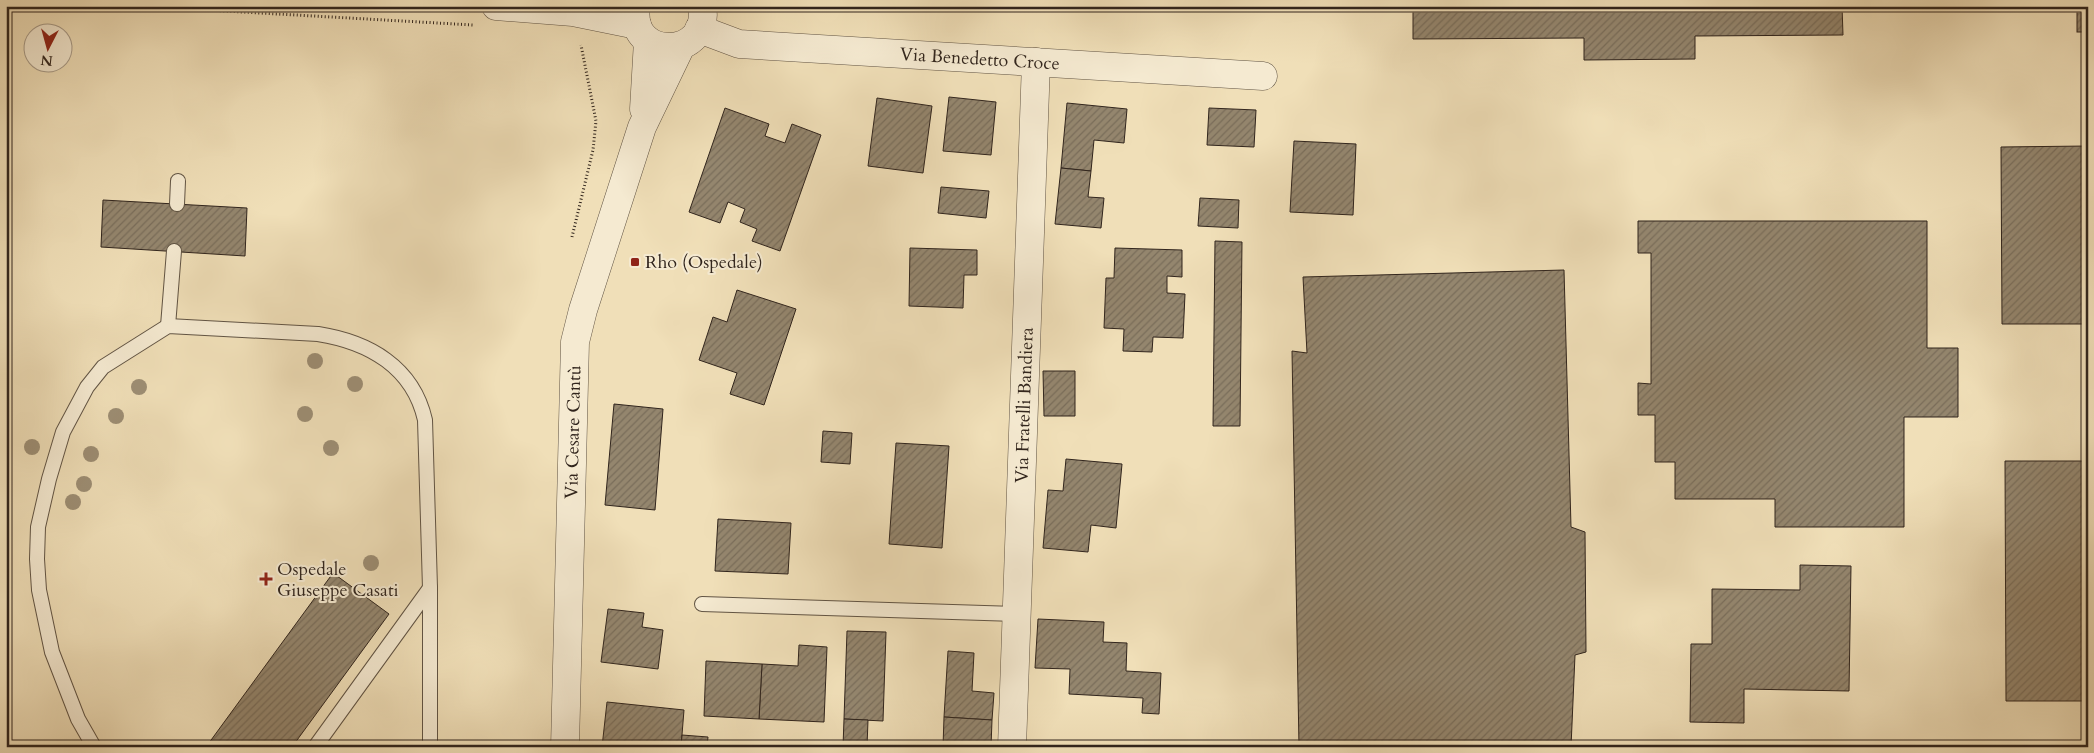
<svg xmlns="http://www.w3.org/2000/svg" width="2094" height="753" viewBox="0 0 2094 753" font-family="Cardo,serif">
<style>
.building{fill:url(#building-hatch);stroke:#31251d}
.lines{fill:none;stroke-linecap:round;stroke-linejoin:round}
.service-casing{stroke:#615444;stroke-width:16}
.minor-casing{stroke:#615444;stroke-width:29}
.tertiary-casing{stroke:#615444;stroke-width:29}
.path{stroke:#31251d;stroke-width:3;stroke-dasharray:1 2.5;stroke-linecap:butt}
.service{stroke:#f5ead1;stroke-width:14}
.minor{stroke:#f5ead1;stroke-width:28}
.tertiary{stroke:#f5ead1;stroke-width:28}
.tree{fill:#9d8e74}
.poi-dot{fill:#8f2418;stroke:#f5ead1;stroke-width:2}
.labels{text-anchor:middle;stroke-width:4;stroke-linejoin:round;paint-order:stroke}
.street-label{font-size:18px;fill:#31251d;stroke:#f5ead1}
.poi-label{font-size:18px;fill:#31251d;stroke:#f5ead1;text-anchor:start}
</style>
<defs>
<pattern id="building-hatch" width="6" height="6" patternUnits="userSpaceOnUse" patternTransform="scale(1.25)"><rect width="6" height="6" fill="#94866e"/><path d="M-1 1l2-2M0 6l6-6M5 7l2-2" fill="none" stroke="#796d5a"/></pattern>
</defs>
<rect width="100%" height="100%" fill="#f0dfb8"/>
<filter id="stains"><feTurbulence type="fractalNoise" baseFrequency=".004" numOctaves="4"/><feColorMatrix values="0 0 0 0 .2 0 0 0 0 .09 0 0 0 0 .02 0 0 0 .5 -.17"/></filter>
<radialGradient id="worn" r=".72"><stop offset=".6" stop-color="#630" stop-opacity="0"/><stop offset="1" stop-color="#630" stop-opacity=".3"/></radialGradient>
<g class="building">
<path d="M1413 6H1842L1843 35 1695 36V59L1584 60V38L1413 39Z"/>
<rect x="2077" y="6" width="11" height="26"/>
<path d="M949 97 996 102 991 155 943 151Z"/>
<path d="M877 98 932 106 923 173 868 166Z"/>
<path d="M1067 103 1127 109 1124 143 1094 140 1091 171 1061 168Z"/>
<path d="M725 108 769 124 765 136 785 143 792 124 821 135 780 251 752 241 757 229 740 222 745 209 728 202 720 223 689 212Z"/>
<path d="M1209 108 1256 110 1254 147 1207 145Z"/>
<path d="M1294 141 1356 144 1353 215 1290 212Z"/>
<path d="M2088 146V324H2002L2001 147Z"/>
<path d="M1061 168 1091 171 1088 197 1104 198 1101 228 1055 224Z"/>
<path d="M941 187 989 191 986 218 938 213Z"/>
<path d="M1200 198 1239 200 1238 228 1198 226Z"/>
<path d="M103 200 247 208 245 256 101 247Z"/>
<path d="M1638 221H1927V348H1958V417H1904V527H1775V499H1675V462H1655V415H1638V383L1651 384V253H1638Z"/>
<path d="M1215 241 1242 242 1240 426H1213Z"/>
<path d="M910 248 977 250V275H964L963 308 909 306Z"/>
<path d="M1115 248 1182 250V277L1167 276V293L1185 294 1183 338 1153 337 1152 352 1123 351 1124 329 1104 328 1106 278H1114Z"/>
<path d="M1564 270 1571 527 1585 532 1586 652 1575 655 1571 747H1299L1292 351 1307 353 1303 277Z"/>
<path d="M737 290 796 309 764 405 730 394 737 373 699 360 713 317 727 322Z"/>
<path d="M1043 371H1075V416H1044Z"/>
<path d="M614 404 663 409 655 510 605 505Z"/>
<path d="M823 431 852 433 850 464 821 462Z"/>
<path d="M896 443 949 446 942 548 889 544Z"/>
<path d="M1066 459 1122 464 1116 528 1091 525 1088 552 1043 548 1048 490 1063 491Z"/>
<path d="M2005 461H2088V701H2006Z"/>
<path d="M718 519 791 523 788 574 715 571Z"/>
<path d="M1800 565 1851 566 1849 691 1744 689V723L1690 722 1691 644H1712V589L1800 590Z"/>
<path d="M333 573 389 614 292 747H206Z"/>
<path d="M608 609 644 613 642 627 663 630 658 669 601 662Z"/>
<path d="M1038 619 1104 622 1103 642 1127 643 1126 671 1161 673 1159 714 1142 713 1143 698 1069 694 1070 669 1035 668Z"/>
<path d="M847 631 886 632 883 721 844 719Z"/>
<path d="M799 645 827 647 824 722 759 719 762 664 798 666Z"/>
<path d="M948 651 974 653 972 691 994 693 992 720 944 717Z"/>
<path d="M706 661 762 664 759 719 704 716Z"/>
<path d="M607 702 684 710 681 747H602Z"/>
<path d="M944 717 992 720 991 747H943Z"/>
<path d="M844 719 868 720 867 747H843Z"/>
<path d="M682 735 708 737 707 747H681Z"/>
</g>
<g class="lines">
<defs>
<g id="service">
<path d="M177 204 178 181"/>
<path d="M168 326 174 251"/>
<path d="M702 604 1016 614"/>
<path d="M94 747 78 719 52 652 39 590 37 559 38 527 49 479 63 432 87 387 103 367 168 326 318 334C369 342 413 367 425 420L430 588V747"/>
<path d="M315 747 430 588"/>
</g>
<g id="minor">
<path id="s1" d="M699 29 739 44 1263 76"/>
<path d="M644 109 648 41"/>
<path id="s2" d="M565 747 575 342 583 310 642 127 681 46"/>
<path id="s3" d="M1012 747 1036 62"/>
</g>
<g id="tertiary">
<path d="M496 6 573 12 637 25"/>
<path d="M636 7C628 62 712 59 702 6"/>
</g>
</defs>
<use href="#service" class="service-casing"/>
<use href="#minor" class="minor-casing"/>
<use href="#tertiary" class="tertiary-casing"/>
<g class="path">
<path d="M136 6 473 25"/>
<path d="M572 237 593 150 596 121 581 45"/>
</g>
<use href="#service" class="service"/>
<use href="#minor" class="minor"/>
<use href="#tertiary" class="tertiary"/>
</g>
<g class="tree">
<circle cx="315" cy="361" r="8"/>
<circle cx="355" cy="384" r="8"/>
<circle cx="139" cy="387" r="8"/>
<circle cx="305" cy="414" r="8"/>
<circle cx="116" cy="416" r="8"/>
<circle cx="32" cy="447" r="8"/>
<circle cx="331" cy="448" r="8"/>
<circle cx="91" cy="454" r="8"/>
<circle cx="84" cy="484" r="8"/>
<circle cx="73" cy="502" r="8"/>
<circle cx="371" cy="563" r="8"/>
</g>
<g class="poi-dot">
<rect x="630" y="257" width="10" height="10" rx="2.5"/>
<path d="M263.5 571.5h5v5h5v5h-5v5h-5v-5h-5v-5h5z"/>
</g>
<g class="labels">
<g class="street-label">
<text dy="6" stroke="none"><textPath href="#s1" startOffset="284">Via Benedetto Croce</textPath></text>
<text dy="6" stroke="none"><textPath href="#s3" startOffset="342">Via Fratelli Bandiera</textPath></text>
<text dy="6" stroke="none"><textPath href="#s2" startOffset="315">Via Cesare Cantù</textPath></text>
</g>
<g class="poi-label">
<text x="645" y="268">Rho (Ospedale)</text>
<text x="277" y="575">Ospedale<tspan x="277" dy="21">Giuseppe Casati</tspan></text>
</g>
</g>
<rect width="2094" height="753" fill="none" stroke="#f0dfb8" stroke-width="25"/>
<rect x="8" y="8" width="2079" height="738" fill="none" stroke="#31251d" stroke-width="2.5"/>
<rect x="12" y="12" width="2069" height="728" fill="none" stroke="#31251d"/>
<g transform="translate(48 48) rotate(186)"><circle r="24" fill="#f5ead1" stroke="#a79b89"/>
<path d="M0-4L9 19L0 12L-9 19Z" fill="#8f2418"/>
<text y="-8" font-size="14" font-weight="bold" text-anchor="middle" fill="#31251d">N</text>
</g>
<rect width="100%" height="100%" filter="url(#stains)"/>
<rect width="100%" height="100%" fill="url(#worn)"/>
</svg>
